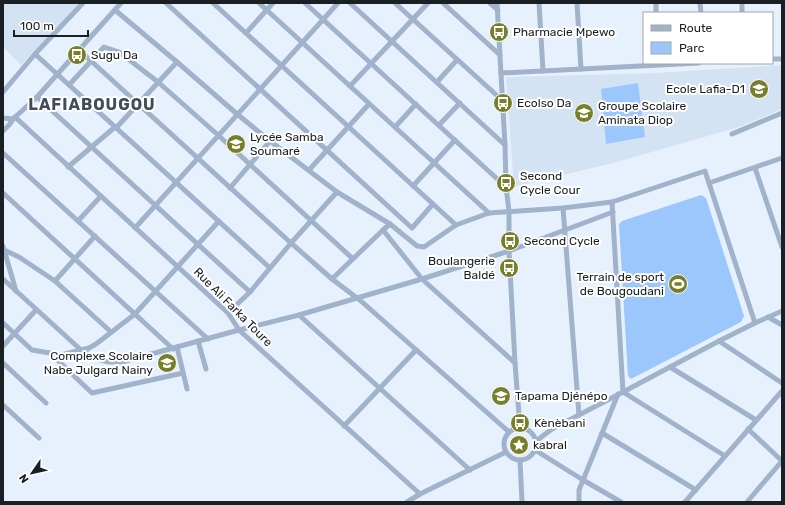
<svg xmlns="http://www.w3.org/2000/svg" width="785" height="505" viewBox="0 0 785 505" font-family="Rubik,sans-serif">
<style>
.built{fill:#d4e3f3}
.green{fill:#9bc7fd}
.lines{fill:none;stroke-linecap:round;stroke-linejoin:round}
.minor{stroke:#a0b3cb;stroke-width:5}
.labels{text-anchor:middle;stroke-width:4;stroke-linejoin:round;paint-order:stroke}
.poi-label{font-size:12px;fill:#1a1f24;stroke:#fff;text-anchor:start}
.street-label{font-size:12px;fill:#1a1f24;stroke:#fff}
.district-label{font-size:16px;font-weight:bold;letter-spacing:1px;fill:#424d5a;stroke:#fff}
</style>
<rect width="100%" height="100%" fill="#e7f1fe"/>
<g class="built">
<path d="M3 3H80L21 65 3 47Z"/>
<path d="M782 65V109L739 127 617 162 514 187 506 77 655 73Z"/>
</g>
<g class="green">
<path d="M638 83 645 137 606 144 601 89Z"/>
<path d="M701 195 706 198 744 316 741 322 631 379 628 376 619 224 622 221Z"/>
</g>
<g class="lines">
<g class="minor">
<path d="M166 3 412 228 433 204"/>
<path d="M213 3 456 225"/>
<path d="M259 3 489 213"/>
<path d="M305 3 506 187"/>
<path d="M350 3 505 145"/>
<path d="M395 3 503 101"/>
<path d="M443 3 500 55"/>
<path d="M490 3 498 10"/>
<path d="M497 3 505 145 506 187 509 211V251L515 363 520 428"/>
<path d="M539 3 543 71"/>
<path d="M577 3 581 69"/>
<path d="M656 3V13"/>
<path d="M700 3 701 13"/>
<path d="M742 3V13"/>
<path d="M115 10 177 62 237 114 270 141 337 192 390 224 417 246 424 247 456 225 489 213 563 208 612 202 705 171 755 323"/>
<path d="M246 33 273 3"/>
<path d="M79 50 291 243 332 279 361 301 509 432"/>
<path d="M35 54 270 268"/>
<path d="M772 59H782"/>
<path d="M501 73 699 63"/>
<path d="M437 82 457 60"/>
<path d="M69 85 104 47 119 52 158 82 218 135 352 258"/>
<path d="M350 86 428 3"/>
<path d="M3 92 35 54 83 3"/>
<path d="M37 97 250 292"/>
<path d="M15 117 228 313 239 330 420 494"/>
<path d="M3 118 13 119"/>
<path d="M439 125 460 103"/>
<path d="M395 127 416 104"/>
<path d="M116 128 177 62"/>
<path d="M3 131 9 125 13 119 37 97 121 3"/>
<path d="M732 134 782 113"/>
<path d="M3 153 208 339"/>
<path d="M68 167 115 127"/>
<path d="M755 168 782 247"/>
<path d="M309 170 369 104"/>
<path d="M709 183 782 158"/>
<path d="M413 186 455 140"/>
<path d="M230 188 270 141"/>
<path d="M3 193 173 349"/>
<path d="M612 202 623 392 725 456"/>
<path d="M563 208 579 415"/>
<path d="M78 221 101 196"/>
<path d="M390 224 383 230 422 279 515 363"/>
<path d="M135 228 338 3"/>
<path d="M3 246 16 291"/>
<path d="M4 250 19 257 55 281 111 332"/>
<path d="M3 279 81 350 97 359 109 362H122L239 330 299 315 422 279 509 251 613 212"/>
<path d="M332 279 383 230"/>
<path d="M55 281 95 236"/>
<path d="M228 313 250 292 291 243 337 192"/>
<path d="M299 315 470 470"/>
<path d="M768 317 782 325"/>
<path d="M3 323 32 350 61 355 89 348 96 344 135 314 219 221"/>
<path d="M198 341 206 369"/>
<path d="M719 341 782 383"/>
<path d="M3 346 36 310"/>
<path d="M177 347 187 389"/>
<path d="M50 353 92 393 183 373"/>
<path d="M3 363 46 403"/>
<path d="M670 367 756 420"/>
<path d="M3 405 39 438"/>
<path d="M344 426 416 350"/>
<circle cx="520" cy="444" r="16"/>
<path d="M748 429 782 461"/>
<path d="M602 433 696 490"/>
<path d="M536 441 552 429 623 392 719 341 755 323 782 311"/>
<path d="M535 450 583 480 621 502"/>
<path d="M520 460 522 502"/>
<path d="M407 502 420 494 506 452"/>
<path d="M579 502V490L618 394"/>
<path d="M685 502 782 391"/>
<path d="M747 502 782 461"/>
</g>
</g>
<defs>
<symbol id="bus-disc" viewBox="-11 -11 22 22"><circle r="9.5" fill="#777f2a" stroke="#fff"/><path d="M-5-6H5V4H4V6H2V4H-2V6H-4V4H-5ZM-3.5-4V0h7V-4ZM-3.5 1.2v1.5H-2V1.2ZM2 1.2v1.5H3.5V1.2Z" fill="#fff"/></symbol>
<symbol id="school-disc" viewBox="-11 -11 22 22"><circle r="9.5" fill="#777f2a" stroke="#fff"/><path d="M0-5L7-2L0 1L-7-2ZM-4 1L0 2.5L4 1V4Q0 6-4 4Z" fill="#fff"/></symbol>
<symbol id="stadium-disc" viewBox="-11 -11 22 22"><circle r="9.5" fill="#777f2a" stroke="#fff"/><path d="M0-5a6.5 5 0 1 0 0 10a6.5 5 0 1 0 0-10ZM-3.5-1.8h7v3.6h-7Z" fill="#fff"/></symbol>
<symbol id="sight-disc" viewBox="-11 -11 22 22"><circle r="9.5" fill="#777f2a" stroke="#fff"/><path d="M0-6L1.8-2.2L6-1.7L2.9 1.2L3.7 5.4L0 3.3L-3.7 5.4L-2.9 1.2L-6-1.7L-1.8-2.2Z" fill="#fff"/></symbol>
</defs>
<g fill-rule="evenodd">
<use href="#bus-disc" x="488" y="21" width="22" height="22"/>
<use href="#bus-disc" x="66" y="44" width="22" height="22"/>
<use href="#school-disc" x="748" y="78" width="22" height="22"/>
<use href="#bus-disc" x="492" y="92" width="22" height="22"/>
<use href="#school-disc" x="573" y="102" width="22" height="22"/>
<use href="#school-disc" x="225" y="133" width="22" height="22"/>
<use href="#bus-disc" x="495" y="172" width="22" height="22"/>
<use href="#bus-disc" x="499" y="230" width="22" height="22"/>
<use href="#bus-disc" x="498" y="257" width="22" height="22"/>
<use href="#stadium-disc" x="667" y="273" width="22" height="22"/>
<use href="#school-disc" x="156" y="352" width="22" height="22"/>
<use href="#school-disc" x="490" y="385" width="22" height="22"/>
<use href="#bus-disc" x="509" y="412" width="22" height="22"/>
<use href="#sight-disc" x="508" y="434" width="22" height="22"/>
</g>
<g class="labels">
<g class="poi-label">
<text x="513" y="36">Pharmacie Mpewo</text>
<text x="91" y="59">Sugu Da</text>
<text x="745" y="93" text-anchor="end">Ecole Lafia-D1</text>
<text x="517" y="107">Ecolso Da</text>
<text x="598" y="110">Groupe Scolaire<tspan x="598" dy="14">Aminata Diop</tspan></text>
<text x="250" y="141">Lycée Samba<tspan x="250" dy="14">Soumaré</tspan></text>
<text x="520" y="180">Second<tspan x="520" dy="14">Cycle Cour</tspan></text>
<text x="524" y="245">Second Cycle</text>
<text x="495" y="265" text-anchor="end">Boulangerie<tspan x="495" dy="14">Baldé</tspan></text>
<text x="664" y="281" text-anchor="end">Terrain de sport<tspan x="664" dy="14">de Bougoudani</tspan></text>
<text x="153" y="360" text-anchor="end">Complexe Scolaire<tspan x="153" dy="14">Nabe Julgard Nainy</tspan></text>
<text x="515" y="400">Tapama Djénépo</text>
<text x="534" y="427">Kènèbani</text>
<text x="533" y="449">kabral</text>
</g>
<g class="street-label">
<text transform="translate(233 307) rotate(45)" y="4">Rue Ali Farka Toure</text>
</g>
<g class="district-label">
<text x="92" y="110">LAFIABOUGOU</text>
</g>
</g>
<rect width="785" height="505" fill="none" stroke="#1a1f24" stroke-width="8"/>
<rect x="643" y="12" width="130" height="52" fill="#ffffff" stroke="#a3a5a7"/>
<rect x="651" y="25" width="20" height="6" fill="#a0b3cb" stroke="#a3a5a7"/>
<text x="679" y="32" font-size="12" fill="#1a1f24">Route</text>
<rect x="651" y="42" width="20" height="12" fill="#9bc7fd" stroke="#a3a5a7"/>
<text x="679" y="52" font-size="12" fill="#1a1f24">Parc</text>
<g transform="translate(32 473) rotate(236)" stroke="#ffffff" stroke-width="3" paint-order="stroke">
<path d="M0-3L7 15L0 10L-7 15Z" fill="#1a1f24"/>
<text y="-6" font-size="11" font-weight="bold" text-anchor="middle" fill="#1a1f24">N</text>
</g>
<path d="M14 30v6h74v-6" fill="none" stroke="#1a1f24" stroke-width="2"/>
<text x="20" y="30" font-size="12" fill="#1a1f24" stroke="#ffffff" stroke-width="3" paint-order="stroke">100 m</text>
</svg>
